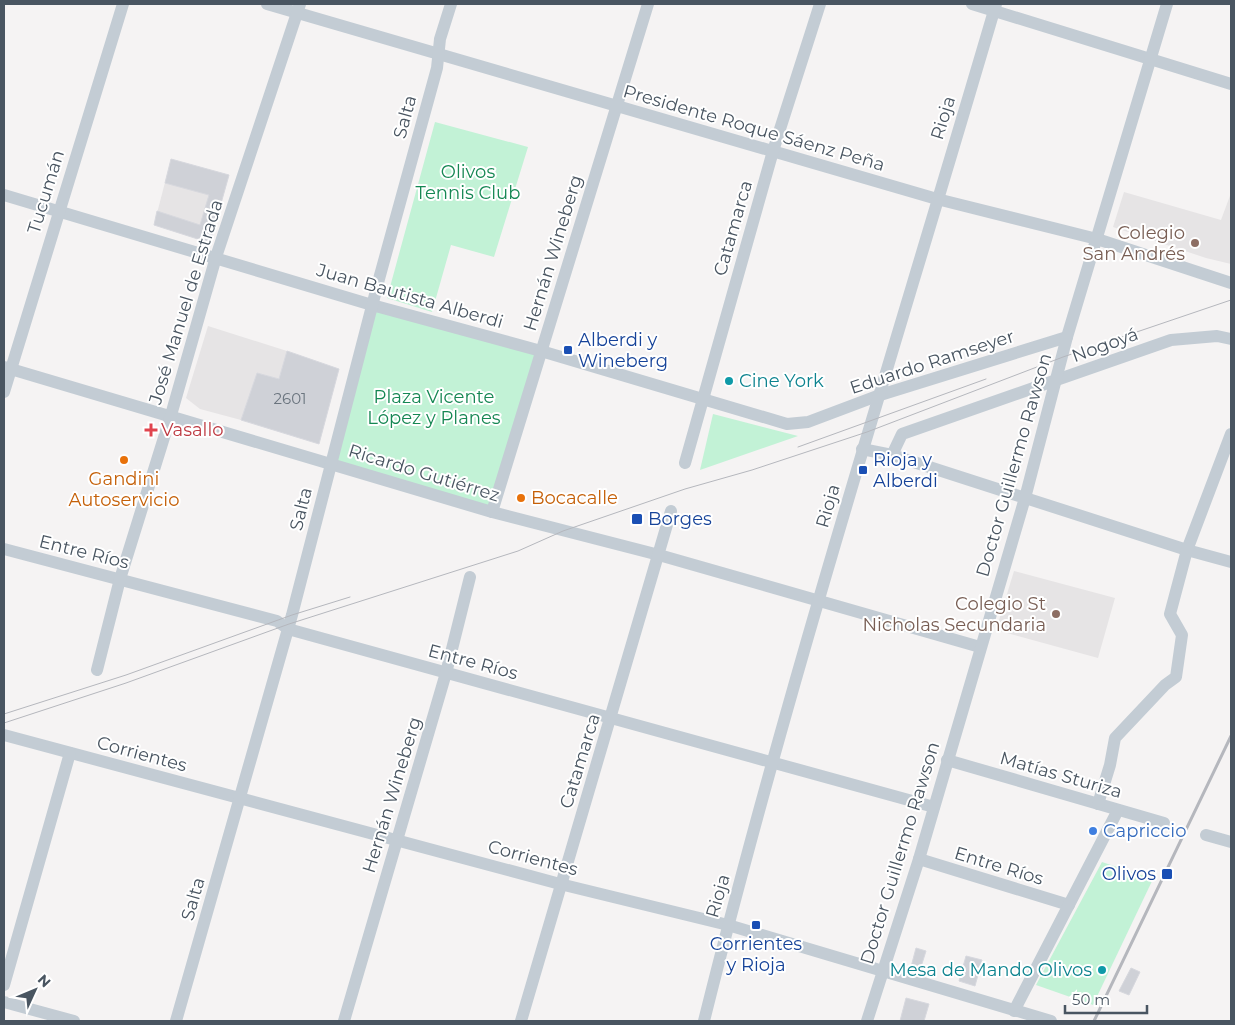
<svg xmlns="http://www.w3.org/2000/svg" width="1235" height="1025" viewBox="0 0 1235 1025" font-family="Montserrat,sans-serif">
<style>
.education{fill:#e6e4e5}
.green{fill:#c2f2d6}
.building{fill:#cfd1d7;stroke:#d7d8de}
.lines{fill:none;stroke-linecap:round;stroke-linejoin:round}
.minor{stroke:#c3ccd4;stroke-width:12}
.tram{stroke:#b5b7bd;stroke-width:1}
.rail{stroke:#b5b7bd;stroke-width:3}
.education-dot{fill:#8d6e63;stroke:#fff;stroke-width:2}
.transit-dot{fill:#1a4fb4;stroke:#fff;stroke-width:2}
.culture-dot{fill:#0f9aa8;stroke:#fff;stroke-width:2}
.health-dot{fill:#e0444e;stroke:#fff;stroke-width:2}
.food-dot{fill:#e8710a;stroke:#fff;stroke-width:2}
.shop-dot{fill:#3f7fe0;stroke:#fff;stroke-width:2}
.labels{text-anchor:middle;stroke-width:4;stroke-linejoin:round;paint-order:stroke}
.number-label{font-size:15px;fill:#6a747e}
.street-label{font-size:18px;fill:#495561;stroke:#fff}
.park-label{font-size:18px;fill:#158753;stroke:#fff}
.education-label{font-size:18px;fill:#785e54;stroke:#fff;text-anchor:end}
.transit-label{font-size:18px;fill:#164399;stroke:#fff;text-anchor:start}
.culture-label{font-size:18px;fill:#0d838f;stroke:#fff;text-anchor:start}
.health-label{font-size:18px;fill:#be3a42;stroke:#fff;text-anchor:start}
.food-label{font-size:18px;fill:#c56008;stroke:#fff}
.shop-label{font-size:18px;fill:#366cbe;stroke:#fff;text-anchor:start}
</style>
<rect width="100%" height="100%" fill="#f5f3f3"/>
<g class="education">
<path d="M171 159 229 175 211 239 204 241 154 225Z"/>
<path d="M1124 192 1221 220 1231 193V264L1206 258 1113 227Z"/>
<path d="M208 326 287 351 279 379 257 373 241 420 200 409 186 398Z"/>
<path d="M1014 571 1115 598 1098 658 996 630Z"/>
</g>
<g class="green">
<path d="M435 122 528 147 494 257 451 245 432 312 387 298Z"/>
<path d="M372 305 541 351 492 512 331 463Z"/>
<path d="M713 414 798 436 700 470Z"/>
<path d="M1102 862 1153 879 1093 1005 1036 985Z"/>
</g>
<g class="building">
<path d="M171 159 229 175 211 239 204 241 154 225 157 211 200 225 209 195 165 183Z"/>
<path d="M287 351 339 369 319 444 241 420 257 373 279 379Z"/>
<path d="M916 948 926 951 920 970 911 967Z"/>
<path d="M966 956 982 960 975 986 959 981Z"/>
<path d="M1131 968 1140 972 1129 995 1119 991Z"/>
<path d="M906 998 929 1004 924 1021H900Z"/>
</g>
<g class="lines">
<g class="minor">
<path d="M267 4 937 199 1097 239 1231 283"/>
<path d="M972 4 1231 84"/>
<path d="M4 195 372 305 541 351 787 424 808 422 877 396 1067 337"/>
<path d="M4 367 492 512 659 555 980 647"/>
<path d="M4 392 123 4"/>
<path d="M862 449 892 455 1187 550 1231 562"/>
<path d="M892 455 902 434 1171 340 1217 336 1231 339"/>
<path d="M685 463 773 151 820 4"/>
<path d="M492 512 648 4"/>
<path d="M4 549 277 621 288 629 934 807"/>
<path d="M97 670 120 579 171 415 216 257 300 4"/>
<path d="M4 735 560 884 728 925 1051 1021"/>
<path d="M947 760 1164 823"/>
<path d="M1098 804 1110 765 1115 738 1165 685 1176 677 1182 635 1170 614 1187 550 1231 434"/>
<path d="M1206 835 1231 842"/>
<path d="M919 859 1069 905"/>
<path d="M4 985 70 753"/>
<path d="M4 1002 74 1021"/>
<path d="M1014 1011 1118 810"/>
<path d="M176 1021 292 615 379 279 437 68 440 39 451 4"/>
<path d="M344 1021 446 673 470 577"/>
<path d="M521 1021 671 511"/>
<path d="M704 1021C789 679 897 342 996 4"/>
<path d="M867 1021 919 859 1025 498 1067 337 1167 4"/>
</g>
<g class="tram">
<path d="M798 447 986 379"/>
<path d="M4 714 126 675 292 615 350 597"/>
<path d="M4 723 126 683 289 624 518 551 563 531 685 489 752 470 867 432 1063 357 1231 300"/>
</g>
<path class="rail" d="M1094 1021 1231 736"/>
</g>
<g class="education-dot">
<circle cx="1195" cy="243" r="5"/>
<circle cx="1056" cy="614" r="5"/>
</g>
<g class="transit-dot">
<rect x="563" y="345" width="10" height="10" rx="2.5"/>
<rect x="858" y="465" width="10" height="10" rx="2.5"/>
<rect x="631" y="513" width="12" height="12" rx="2.5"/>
<rect x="1161" y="868" width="12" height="12" rx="2.5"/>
<rect x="751" y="920" width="10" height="10" rx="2.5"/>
</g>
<g class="culture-dot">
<circle cx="729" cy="381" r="5"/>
<circle cx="1102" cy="970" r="5"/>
</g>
<path class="health-dot" d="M148.5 422.5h5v5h5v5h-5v5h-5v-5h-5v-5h5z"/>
<g class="food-dot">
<circle cx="124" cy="460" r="5"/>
<circle cx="521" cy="498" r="5"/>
</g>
<circle class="shop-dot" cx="1093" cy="831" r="5"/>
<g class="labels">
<g class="number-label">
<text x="290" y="404">2601</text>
</g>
<g class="street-label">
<text transform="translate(405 117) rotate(-75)" y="6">Salta</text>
<text transform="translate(943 118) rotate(-73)" y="6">Rioja</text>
<text transform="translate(754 128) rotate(16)" y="6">Presidente Roque Sáenz Peña</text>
<text transform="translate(46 192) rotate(-73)" y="6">Tucumán</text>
<text transform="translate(733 228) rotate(-74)" y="6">Catamarca</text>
<text transform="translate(553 253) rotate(-73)" y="6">Hernán Wineberg</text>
<text transform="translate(410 296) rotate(16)" y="6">Juan Bautista Alberdi</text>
<text transform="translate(186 302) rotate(-73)" y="6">José Manuel de Estrada</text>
<text transform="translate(1105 345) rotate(-20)" y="6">Nogoyá</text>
<text transform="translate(932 362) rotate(-18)" y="6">Eduardo Ramseyer</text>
<text transform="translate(1014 465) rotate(-74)" y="6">Doctor Guillermo Rawson</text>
<text transform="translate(424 473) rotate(17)" y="6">Ricardo Gutiérrez</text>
<text transform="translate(828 506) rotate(-74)" y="6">Rioja</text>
<text transform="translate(301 509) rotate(-76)" y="6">Salta</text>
<text transform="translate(84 552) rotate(14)" y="6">Entre Ríos</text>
<text transform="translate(473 662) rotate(15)" y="6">Entre Ríos</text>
<text transform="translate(142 754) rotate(15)" y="6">Corrientes</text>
<text transform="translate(580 761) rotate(-73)" y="6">Catamarca</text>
<text transform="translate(1061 775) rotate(16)" y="6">Matías Sturiza</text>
<text transform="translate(392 795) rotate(-73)" y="6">Hernán Wineberg</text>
<text transform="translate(900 853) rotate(-73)" y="6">Doctor Guillermo Rawson</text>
<text transform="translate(533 858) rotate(15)" y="6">Corrientes</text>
<text transform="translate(999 866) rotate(17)" y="6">Entre Ríos</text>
<text transform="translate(718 896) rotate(-74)" y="6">Rioja</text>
<text transform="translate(193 899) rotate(-74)" y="6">Salta</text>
</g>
<g class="park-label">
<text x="468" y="178">Olivos<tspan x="468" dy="21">Tennis Club</tspan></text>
<text x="434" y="403">Plaza Vicente<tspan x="434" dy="21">López y Planes</tspan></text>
</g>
<g class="education-label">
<text x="1185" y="239">Colegio<tspan x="1185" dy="21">San Andrés</tspan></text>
<text x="1046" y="610">Colegio St<tspan x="1046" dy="21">Nicholas Secundaria</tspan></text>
</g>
<g class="transit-label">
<text x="578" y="346">Alberdi y<tspan x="578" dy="21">Wineberg</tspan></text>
<text x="873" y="466">Rioja y<tspan x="873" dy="21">Alberdi</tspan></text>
<text x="648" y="525">Borges</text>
<text x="1156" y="880" text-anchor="end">Olivos</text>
<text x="756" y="950" text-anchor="middle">Corrientes<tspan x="756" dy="21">y Rioja</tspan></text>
</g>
<g class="culture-label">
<text x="739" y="387">Cine York</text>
<text x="1092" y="976" text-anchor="end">Mesa de Mando Olivos</text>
</g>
<g class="health-label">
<text x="161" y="436">Vasallo</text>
</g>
<g class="food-label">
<text x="124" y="485">Gandini<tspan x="124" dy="21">Autoservicio</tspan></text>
<text x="531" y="504" text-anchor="start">Bocacalle</text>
</g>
<g class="shop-label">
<text x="1103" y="837">Capriccio</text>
</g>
</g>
<rect width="1235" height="1025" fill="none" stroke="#495561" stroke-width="10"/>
<g transform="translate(35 990) rotate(46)" stroke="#ffffff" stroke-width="4" paint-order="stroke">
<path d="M0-4L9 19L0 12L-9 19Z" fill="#495561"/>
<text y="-8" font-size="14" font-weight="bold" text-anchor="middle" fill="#495561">N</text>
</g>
<path d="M1065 1005v8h82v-8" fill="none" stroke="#495561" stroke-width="2.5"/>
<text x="1072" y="1005" font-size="15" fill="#495561" stroke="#ffffff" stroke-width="4" paint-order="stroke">50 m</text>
</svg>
